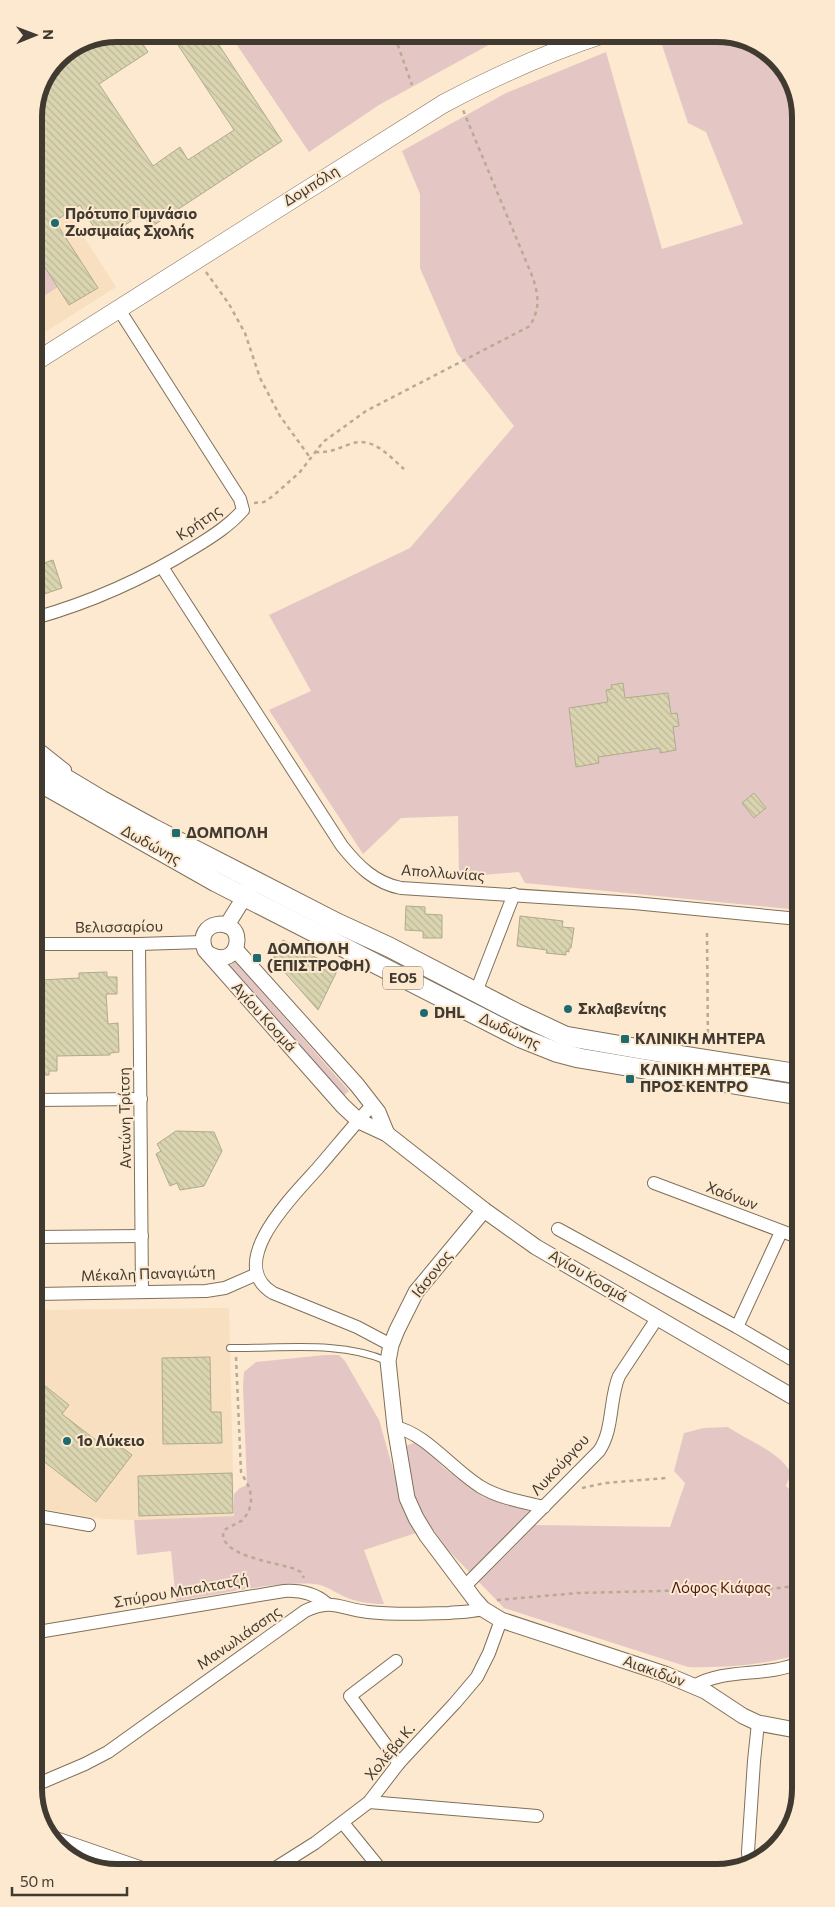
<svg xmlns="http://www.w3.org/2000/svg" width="835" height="1907" viewBox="0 0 835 1907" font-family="Commissioner,sans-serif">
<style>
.built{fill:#f7dfbf}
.green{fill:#e4c7c4}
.building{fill:url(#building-back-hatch);stroke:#afab8e}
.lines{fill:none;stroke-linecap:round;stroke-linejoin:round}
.service-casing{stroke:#807059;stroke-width:8}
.minor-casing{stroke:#807059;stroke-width:14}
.tertiary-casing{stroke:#807059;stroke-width:17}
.secondary-casing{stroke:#807059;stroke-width:19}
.primary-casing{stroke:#807059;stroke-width:21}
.path{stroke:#b9aa96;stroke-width:2.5;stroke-dasharray:4 4;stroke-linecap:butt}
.service{stroke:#fff;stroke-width:6}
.minor{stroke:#fff;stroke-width:12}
.tertiary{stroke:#fff;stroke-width:15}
.secondary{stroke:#fff;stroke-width:18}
.primary{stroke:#fff;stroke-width:19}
.poi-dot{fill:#1e6b6f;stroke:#fce9cf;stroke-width:2}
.labels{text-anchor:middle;stroke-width:4;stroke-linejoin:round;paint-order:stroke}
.shield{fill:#fce9cf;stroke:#796e60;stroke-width:1}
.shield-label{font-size:14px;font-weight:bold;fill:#413a30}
.street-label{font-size:15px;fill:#413a30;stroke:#fce9cf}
.poi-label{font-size:15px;font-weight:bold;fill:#413a30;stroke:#fce9cf;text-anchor:start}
.park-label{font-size:15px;fill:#4f1b18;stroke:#fce9cf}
.rim{fill:none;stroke:#413a30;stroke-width:6}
</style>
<defs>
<pattern id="building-back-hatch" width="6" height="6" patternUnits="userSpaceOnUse" patternTransform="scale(1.25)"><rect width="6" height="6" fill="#dad5b0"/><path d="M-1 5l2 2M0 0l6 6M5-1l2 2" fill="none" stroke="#bcb898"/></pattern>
</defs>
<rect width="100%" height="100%" fill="#fce9cf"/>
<g class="built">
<path d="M34 159 116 287 34 339Z"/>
<path d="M229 1308 234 1516 134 1520 104 1519 37 1508V1310Z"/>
</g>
<g class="green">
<path d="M727 35 768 51 797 90 799 910 525 883 519 872 459 877 458 816 401 818 363 854 269 710 311 691 269 615 410 548 514 426 457 353 420 268V194L402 151 506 93 606 52 662 249 743 224 706 132 688 123 661 42Z"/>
<path d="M505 36 379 105 309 152 233 39Z"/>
<path d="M34 251 58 287 34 302Z"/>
<path d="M235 961 349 1091 342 1097 228 968Z"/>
<path d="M325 1355H339L345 1361 379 1420 403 1504 416 1533 364 1550 384 1604C371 1604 355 1602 343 1596 333 1591 325 1585 314 1584 273 1581 217 1595 176 1601L171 1551 137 1555 134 1520 234 1516V1494L240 1488 247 1485 243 1386 244 1372 256 1362Z"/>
<path d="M728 1427C748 1441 779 1451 791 1473L786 1486 800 1500 801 1654C761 1665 730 1668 688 1667L504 1608 447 1549 420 1511 411 1494 406 1446 418 1441 443 1467 483 1497 530 1511 535 1525 670 1527 685 1483 674 1471 684 1433 704 1428Z"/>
</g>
<g class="building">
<path d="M187 39H215L282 141 151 227 142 214 102 240 80 205 55 221 98 288 69 305 34 250V140L44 134 34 119V112L56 62 91 40H140L148 52 99 84 153 166 180 147 188 160 234 130 178 45Z"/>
<path d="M53 560 62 588 35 597V566Z"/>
<path d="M623 683 625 698 668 693 671 714 677 713 679 726 673 727 676 750 660 753V748L598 757 599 763 576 767 569 708 608 702 606 690 612 689 611 685Z"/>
<path d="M754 793 766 808 754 818 742 803Z"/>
<path d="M406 906 425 907V914L442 915V938H423V931L405 930Z"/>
<path d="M520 916 563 921 562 927 574 928 571 948H569V952L566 951V955L546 953 547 950 517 946Z"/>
<path d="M283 940 338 969 318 1010 273 959Z"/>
<path d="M107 972V977H117V994H106L108 1024 118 1023 119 1052 110 1053V1055L57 1056V1071H49V1075H36V1041L43 1040 42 1003H38L37 988H40V980L79 978V973Z"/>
<path d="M176 1131 214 1132 222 1151 204 1186 180 1190 177 1183 170 1186 156 1154 161 1151 157 1144Z"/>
<path d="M210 1357 211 1412H221L222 1443 163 1444 162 1358Z"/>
<path d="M44 1385 69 1405 62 1414 102 1445 108 1437 132 1455 96 1502 37 1456V1393Z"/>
<path d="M232 1473 233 1513 139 1516 138 1476Z"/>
</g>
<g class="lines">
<defs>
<path id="service" d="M230 1348C280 1349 340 1340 387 1361"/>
<g id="minor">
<path d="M162 567 342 846C358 866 375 883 401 888L634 903 799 919"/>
<path d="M35 618C92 602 145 578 195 547 213 536 230 525 243 510L240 499 118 308"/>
<path d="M36 747 65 770"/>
<path d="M36 944H139L203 942"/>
<path d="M139 944 142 1292"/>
<path d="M476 992 514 894"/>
<path d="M36 1100 141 1099"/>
<path d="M373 1104C354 1125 336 1147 318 1168 296 1193 223 1263 273 1293L357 1327 391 1345"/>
<path d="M654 1183 800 1238"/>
<path d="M558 1229 737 1327 800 1364"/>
<path d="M37 1237 142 1236"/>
<path d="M37 1294 206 1291 225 1288 257 1274"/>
<path d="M737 1327 781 1232"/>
<path d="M395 1427C425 1433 453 1470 481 1487 499 1498 523 1502 544 1507"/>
<path d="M38 1516 89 1525"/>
<path d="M464 1587 599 1451C614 1429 609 1399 619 1376L658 1317"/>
<path d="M38 1632 284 1591C300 1590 314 1593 326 1603"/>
<path d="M396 1661 350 1696 399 1763"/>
<path d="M694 1686C727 1667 766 1678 801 1662"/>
<path d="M38 1784 85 1764 108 1752 305 1611C332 1598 341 1609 368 1612 395 1615 422 1614 449 1613 460 1612 472 1612 483 1609"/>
<path d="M369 1802 537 1816"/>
<path d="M343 1823 382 1871"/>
<path d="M53 1837 157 1873"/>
<path d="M749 1865 748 1852 754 1761 758 1723"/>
<path d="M269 1872 315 1843 369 1802 399 1763 455 1703 477 1677 489 1653 501 1620"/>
</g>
<g id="tertiary">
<path d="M227 925 250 888"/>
<path d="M235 949 357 1085 378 1112 387 1134"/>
<path d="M211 955C217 958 224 959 230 955 234 952 237 946 237 941 238 915 193 920 205 950L343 1106 359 1121 387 1134 484 1210 536 1247 800 1401"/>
<path d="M484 1210 416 1292 397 1330 391 1345 388 1361 395 1427 407 1498 416 1518 427 1536 475 1600 483 1609 501 1620 665 1674 705 1691 743 1716 758 1723 801 1731"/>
</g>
<path id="secondary" d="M35 362 443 104C494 77 546 53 601 35"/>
<g id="primary">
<path d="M36 761 101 800 152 828 337 923 389 947 516 1013 565 1036 646 1050 799 1074"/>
<path d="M36 780 216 882 521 1038 556 1052 579 1058 799 1095"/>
</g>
</defs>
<use href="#service" class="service-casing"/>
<use href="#minor" class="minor-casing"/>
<use href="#tertiary" class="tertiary-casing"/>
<use href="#secondary" class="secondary-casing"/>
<use href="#primary" class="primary-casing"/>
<g class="path">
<path d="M395 37 412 85"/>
<path d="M206 272 229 304 245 333 260 378 280 416 311 459"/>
<path d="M315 452C329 453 337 449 350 444 373 436 388 455 404 469"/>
<path d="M254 503 264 502 273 496 300 472 323 442 366 411 530 326C540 307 539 298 533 278L463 110"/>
<path d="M707 933 708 1044"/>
<path d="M236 1357 241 1472 250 1489 251 1501 249 1511 243 1520 224 1530C215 1556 280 1563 295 1569L301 1572 304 1578"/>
<path d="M582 1488 605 1483 666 1478"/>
<path d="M497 1600 578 1593 779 1588 787 1587 801 1582"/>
</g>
<use href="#service" class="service"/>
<use href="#minor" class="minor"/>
<use href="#tertiary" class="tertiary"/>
<use href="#secondary" class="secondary"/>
<use href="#primary" class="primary"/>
</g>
<g class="poi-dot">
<circle cx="55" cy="223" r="5"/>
<rect x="171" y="828" width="10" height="10" rx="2.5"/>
<rect x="252" y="953" width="10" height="10" rx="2.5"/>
<circle cx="568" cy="1009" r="5"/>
<circle cx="424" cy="1013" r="5"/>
<rect x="620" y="1034" width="10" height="10" rx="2.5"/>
<rect x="625" y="1074" width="10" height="10" rx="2.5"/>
<circle cx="67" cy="1441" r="5"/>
</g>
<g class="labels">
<rect class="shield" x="383" y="966.5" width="40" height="23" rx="4"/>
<g class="shield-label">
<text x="403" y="983">ΕΟ5</text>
</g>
<g class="street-label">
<text transform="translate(311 186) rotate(-32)" y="5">Δομπόλη</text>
<text transform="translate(199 523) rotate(-34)" y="5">Κρήτης</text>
<text transform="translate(151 845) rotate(29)" y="5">Δωδώνης</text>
<text transform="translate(443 873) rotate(4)" y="5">Απολλωνίας</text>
<text transform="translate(119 927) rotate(-1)" y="5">Βελισσαρίου</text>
<text transform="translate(264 1017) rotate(48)" y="5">Αγίου Κοσμά</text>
<text transform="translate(510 1031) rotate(25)" y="5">Δωδώνης</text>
<text transform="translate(125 1118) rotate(-91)" y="5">Αντώνη Τρίτση</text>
<text transform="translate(732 1196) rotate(21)" y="5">Χαόνων</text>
<text transform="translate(148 1274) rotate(-2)" y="5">Μέκαλη Παναγιώτη</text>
<text transform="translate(432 1274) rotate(-52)" y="5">Ιάσονος</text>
<text transform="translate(588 1276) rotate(30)" y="5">Αγίου Κοσμά</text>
<text transform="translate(560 1465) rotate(-47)" y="5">Λυκούργου</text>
<text transform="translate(181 1591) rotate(-10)" y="5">Σπύρου Μπαλτατζή</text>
<text transform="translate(239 1638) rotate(-35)" y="5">Μανωλιάσσης</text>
<text transform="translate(654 1671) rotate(20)" y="5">Αιακιδών</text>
<text transform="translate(390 1752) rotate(-50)" y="5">Χολέβα Κ.</text>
</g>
<g class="poi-label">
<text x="65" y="219">Πρότυπο Γυμνάσιο<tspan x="65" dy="17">Ζωσιμαίας Σχολής</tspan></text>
<text x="186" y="838">ΔΟΜΠΟΛΗ</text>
<text x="267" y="954">ΔΟΜΠΟΛΗ<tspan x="267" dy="17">(ΕΠΙΣΤΡΟΦΗ)</tspan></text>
<text x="578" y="1014">Σκλαβενίτης</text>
<text x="434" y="1018">DHL</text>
<text x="635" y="1044">ΚΛΙΝΙΚΗ ΜΗΤΕΡΑ</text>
<text x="640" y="1075">ΚΛΙΝΙΚΗ ΜΗΤΕΡΑ<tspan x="640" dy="17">ΠΡΟΣ ΚΕΝΤΡΟ</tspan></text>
<text x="77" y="1446">1ο Λύκειο</text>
</g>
<g class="park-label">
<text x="721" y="1593">Λόφος Κιάφας</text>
</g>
</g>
<path d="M0 0H835V1907H0ZM117 42H717A75 75 0 0 1 792 117V1789A75 75 0 0 1 717 1864H117A75 75 0 0 1 42 1789V117A75 75 0 0 1 117 42Z" fill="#fce9cf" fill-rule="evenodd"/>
<path class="rim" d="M117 42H717A75 75 0 0 1 792 117V1789A75 75 0 0 1 717 1864H117A75 75 0 0 1 42 1789V117A75 75 0 0 1 117 42Z"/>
<g transform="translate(35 35) rotate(89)" stroke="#fce9cf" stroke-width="4" paint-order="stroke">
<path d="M0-4L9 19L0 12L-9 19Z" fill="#413a30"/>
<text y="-8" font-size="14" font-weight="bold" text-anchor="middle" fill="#413a30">N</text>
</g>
<path d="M12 1887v8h115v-8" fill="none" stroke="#413a30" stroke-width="2.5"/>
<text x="20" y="1887" font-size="15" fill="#413a30" stroke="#fce9cf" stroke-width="4" paint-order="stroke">50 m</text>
</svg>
